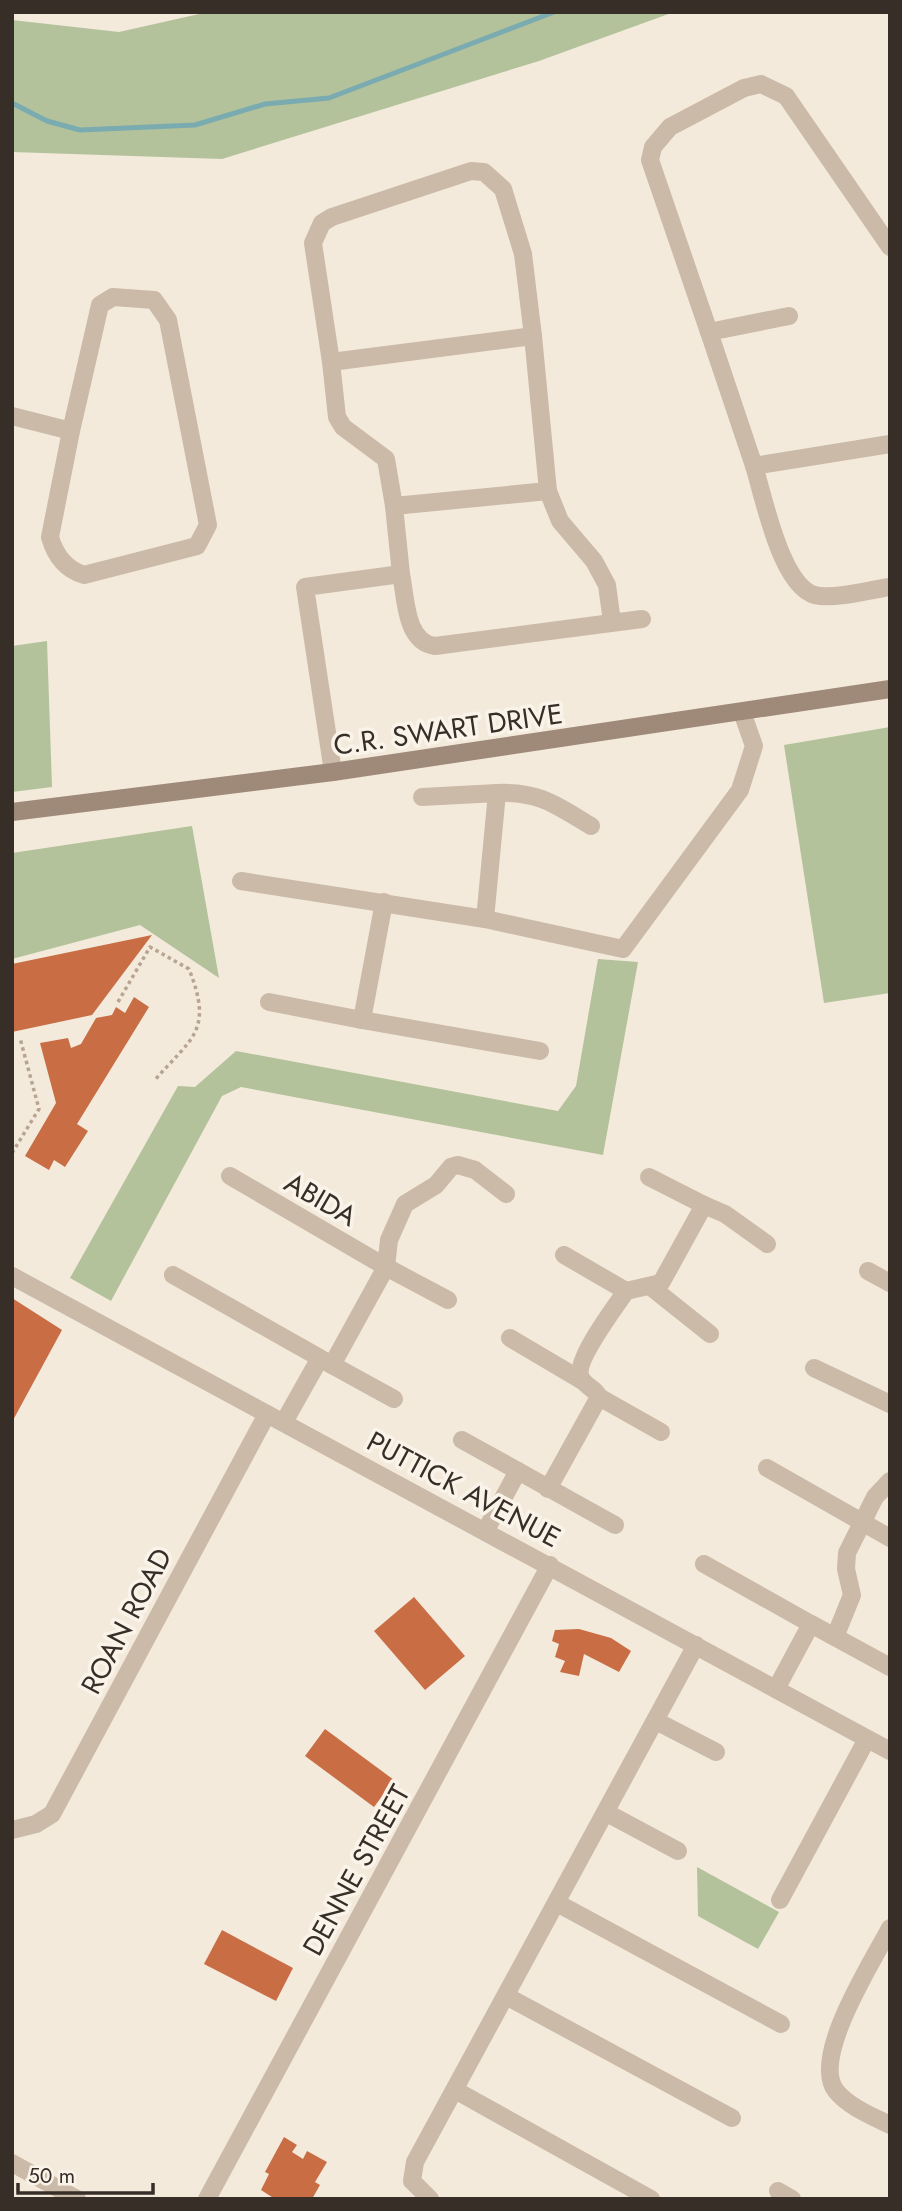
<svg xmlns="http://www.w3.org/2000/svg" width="902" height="2211" viewBox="0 0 902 2211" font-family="Jost,sans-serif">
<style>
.green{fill:#b3c29b}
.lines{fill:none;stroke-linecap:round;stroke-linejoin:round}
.stream{stroke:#7aabb1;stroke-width:5}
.building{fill:#c96d44}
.path{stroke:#b7a492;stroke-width:3.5;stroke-dasharray:3.5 3.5;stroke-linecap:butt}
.street{stroke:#cbbaa7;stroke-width:18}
.secondary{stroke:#9f8979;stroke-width:18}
.labels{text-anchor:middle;stroke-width:7;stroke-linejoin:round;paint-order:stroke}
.street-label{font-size:28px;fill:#382e28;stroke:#faf3e9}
</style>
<rect width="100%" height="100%" fill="#f3eadc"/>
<g class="green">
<path d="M208 12H674L539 61 222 159 12 152V20L119 32Z"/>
<path d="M47 641 52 787 12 792V646Z"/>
<path d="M890 727V993L824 1003 784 745Z"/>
<path d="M192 826 219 978 140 925 12 959V853Z"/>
<path d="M598 959 638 962 603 1155 241 1087 222 1096 111 1301 70 1278 178 1086 195 1087 236 1051 558 1111 576 1086Z"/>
<path d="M697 1867 779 1912 758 1949 698 1916Z"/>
</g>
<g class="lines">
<path class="stream" d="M12 103 47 121 80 130 195 125 265 104 329 98 554 12"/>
</g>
<g class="building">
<path d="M152 935 92 1015 12 1032V964Z"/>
<path d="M134 997 149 1007 77 1124 88 1131 65 1167 54 1160 49 1170 25 1156 56 1103 40 1043 68 1038 71 1048 81 1044 96 1018 112 1015 116 1007 125 1013Z"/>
<path d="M12 1298 62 1330 12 1422Z"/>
<path d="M414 1597 465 1656 425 1690 374 1631Z"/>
<path d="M579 1629 611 1638 631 1651 619 1672 584 1654 579 1676 560 1672 565 1661 555 1657 559 1644 552 1641 555 1630Z"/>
<path d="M325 1729 394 1780 374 1807 305 1756Z"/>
<path d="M222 1930 293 1968 276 2001 204 1964Z"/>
<path d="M284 2137 297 2145 292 2152 303 2159 307 2151 327 2162 315 2182 320 2185 312 2199H275L261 2190 269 2174 265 2172Z"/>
</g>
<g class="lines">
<g class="path">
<path d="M118 1002 150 947 189 969C214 1032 191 1038 154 1081"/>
<path d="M12 1153 39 1109 20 1038"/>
</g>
<g class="street">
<path d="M709 332 650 160 653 147 670 127 744 88 761 84 786 96 890 247"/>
<path d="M331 362 313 243 322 223 332 217 471 171 484 172 503 189 523 254 533 336"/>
<path d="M12 416 71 431 100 305 113 297 154 300 168 320 208 525 197 546 84 575C65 569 55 555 50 537L71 431"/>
<path d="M890 444 754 466C764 497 782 594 820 596 842 598 868 590 890 587"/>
<path d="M754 466 709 332 789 316"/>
<path d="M394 506 386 459 343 427 337 417 331 362 533 336 548 491"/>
<path d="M401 574 394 506 548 491 560 521 594 561 607 585 612 622"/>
<path d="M333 772 305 587 401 574C406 598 405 642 435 646L642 619"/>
<path d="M497 793C539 791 556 805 591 826"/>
<path d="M422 797 497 793 485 919"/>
<path d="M241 881 485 919 623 949 740 790 754 746 742 712"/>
<path d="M269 1002 362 1020 384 902"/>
<path d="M362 1020 540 1051"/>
<path d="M230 1176 386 1267 448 1300"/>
<path d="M649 1177 704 1205"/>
<path d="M564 1255 626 1291"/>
<path d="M868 1271 890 1283"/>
<path d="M173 1275 320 1358 284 1422"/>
<path d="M12 1276 890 1751"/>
<path d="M651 1287 710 1334"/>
<path d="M510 1338 581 1380"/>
<path d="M323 1360 394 1399"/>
<path d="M332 1365 386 1267 389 1240 405 1204 436 1185 451 1167 458 1165 475 1170 506 1194"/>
<path d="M814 1368 890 1404"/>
<path d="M599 1397 661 1432"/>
<path d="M462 1440 518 1471 486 1530"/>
<path d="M767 1468 890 1538"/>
<path d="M518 1471 615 1525"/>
<path d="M548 1489 599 1397C596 1389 585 1386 581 1378 573 1362 616 1306 626 1291L661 1283 704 1205 725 1214 767 1244"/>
<path d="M704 1564 811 1624 776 1689"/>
<path d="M811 1624 890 1667"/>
<path d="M835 1637 852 1595 846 1569 847 1553 875 1497 890 1481"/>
<path d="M656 1721 716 1752"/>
<path d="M607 1813 678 1851"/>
<path d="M12 1830 36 1824 52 1814 267 1414"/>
<path d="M780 1900 867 1739"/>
<path d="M557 1903 781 2024"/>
<path d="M890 1928C873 1961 810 2058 836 2091 849 2107 872 2116 890 2125"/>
<path d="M506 1996 732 2118"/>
<path d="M455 2090 651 2199"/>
<path d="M12 2163 77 2199"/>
<path d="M778 2191 792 2199"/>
<path d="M207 2199 550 1565"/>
<path d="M430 2199 412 2181 415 2162 696 1645"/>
</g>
<path class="secondary" d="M12 812 333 772 890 689"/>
</g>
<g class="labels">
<g class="street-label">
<text transform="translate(448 729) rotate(-8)" y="10">C.R. SWART DRIVE</text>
<text transform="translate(321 1199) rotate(30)" y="10">ABIDA</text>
<text transform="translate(464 1489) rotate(28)" y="10">PUTTICK AVENUE</text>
<text transform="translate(126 1621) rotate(-62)" y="10">ROAN ROAD</text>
<text transform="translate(356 1870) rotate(-61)" y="10">DENNE STREET</text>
</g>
</g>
<rect width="902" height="2211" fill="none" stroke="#382e28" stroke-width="28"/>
<path d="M18 2183v10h135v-10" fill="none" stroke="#382e28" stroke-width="3.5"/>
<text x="28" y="2183" font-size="21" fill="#382e28" stroke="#faf3e9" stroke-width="5" paint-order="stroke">50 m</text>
</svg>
